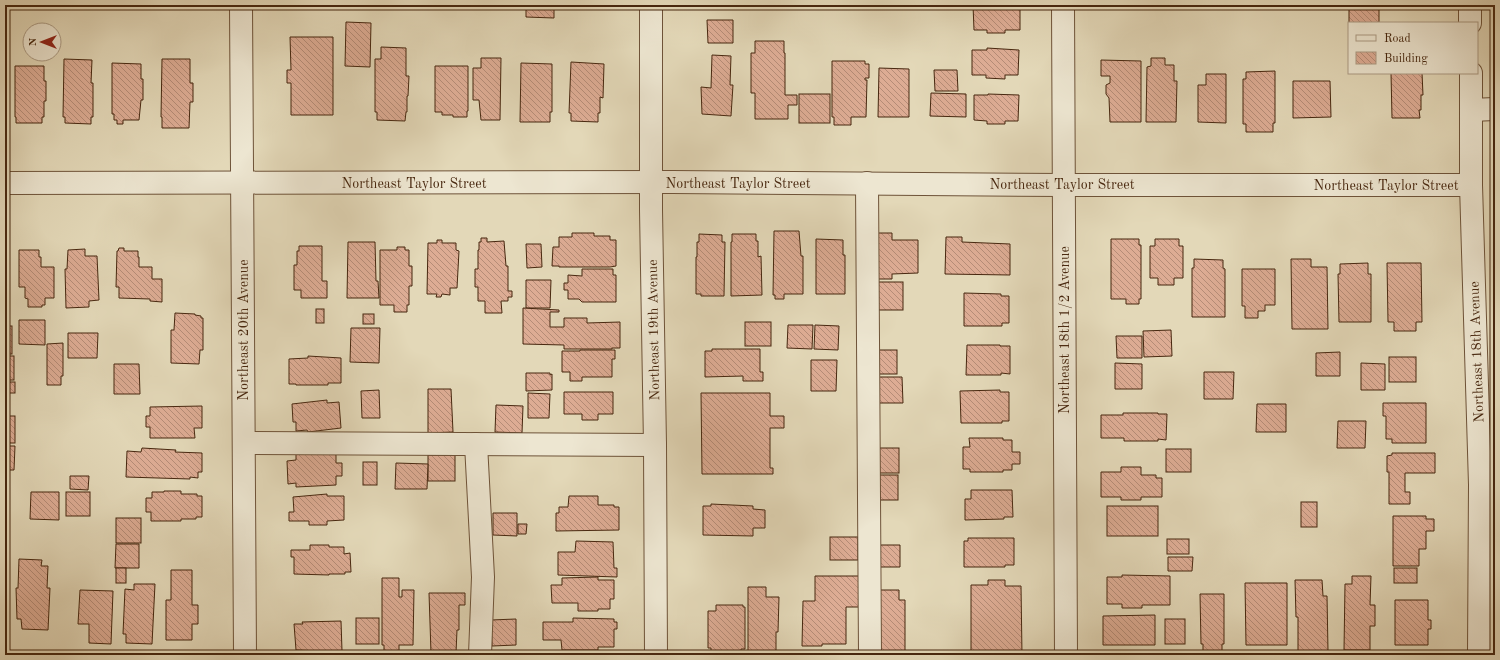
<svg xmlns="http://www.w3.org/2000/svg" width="1500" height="660" viewBox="0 0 1500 660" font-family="'Old Standard TT',serif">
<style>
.building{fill:url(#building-back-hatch);stroke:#47270f}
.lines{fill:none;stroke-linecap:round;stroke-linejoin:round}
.minor-casing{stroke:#6e5339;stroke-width:24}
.minor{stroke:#ede6d1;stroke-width:22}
.labels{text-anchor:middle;stroke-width:4;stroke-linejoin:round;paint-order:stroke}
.street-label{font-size:14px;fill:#47270f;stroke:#ede6d1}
</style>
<defs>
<pattern id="building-back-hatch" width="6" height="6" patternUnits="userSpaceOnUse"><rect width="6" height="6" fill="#ddac94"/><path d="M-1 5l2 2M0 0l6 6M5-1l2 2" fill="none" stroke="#b58c77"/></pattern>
</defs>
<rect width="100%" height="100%" fill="#e3d8b8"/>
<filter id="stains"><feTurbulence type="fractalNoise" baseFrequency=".005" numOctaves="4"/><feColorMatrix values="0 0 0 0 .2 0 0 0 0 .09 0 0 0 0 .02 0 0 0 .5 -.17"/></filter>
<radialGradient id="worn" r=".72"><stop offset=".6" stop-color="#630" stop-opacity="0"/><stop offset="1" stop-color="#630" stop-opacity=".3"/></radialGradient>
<g class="building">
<path d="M526 5H554V18L526 17Z"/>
<path d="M973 5H1020V30H1005V33H987V30H974Z"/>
<path d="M1349 5H1379V23H1349V31Z"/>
<path d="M707 20H733V43H708Z"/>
<path d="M346 22 371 23 370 67 345 66Z"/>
<path d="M290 37H333V115H291V83H287V70H291Z"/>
<path d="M755 41H784V53H785V95H797V105H788V119H755V93H751V53H755Z"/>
<path d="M381 47 406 48V76H409L408 96H407V112H406L405 121 377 120V112H375V59H381Z"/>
<path d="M987 48 1019 50 1018 75H1005V79L986 78V75H972V50H987Z"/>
<path d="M712 55 731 56 730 85H733L731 116 702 114 701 87 711 88Z"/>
<path d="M481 58H501L500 120H481L479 100H473V68H481Z"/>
<path d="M1151 58H1165V65H1174V81H1177L1176 122H1146L1147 67 1151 66Z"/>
<path d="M64 59 92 60 91 83H93V117H91V124L65 123V117H63Z"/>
<path d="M162 59H190V83H193V102H190L189 128H162V117H161Z"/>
<path d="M1101 60 1141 61V122H1110L1109 98 1106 94V85L1110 83V76H1101Z"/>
<path d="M832 61H865V64H869V78H865V80H867L866 117H851V125H834V117H832Z"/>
<path d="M571 62 604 64 603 98 600 97V113H598V122L571 121V113H569Z"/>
<path d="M112 63 141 64V79H143V100H141L139 120H123V124H117V120H114V114H112Z"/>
<path d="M521 63 552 64V112H550V122H520Z"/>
<rect x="5" y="64" width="3" height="9"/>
<path d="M15 66H44V81H46V101H44V117H42V123H16V117H15Z"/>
<path d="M435 66H468V111H467V117H453V115H442V112H435Z"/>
<path d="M879 68 909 69V117H878Z"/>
<path d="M934 70H957L958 91H935Z"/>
<path d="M1275 71V123H1273V132H1246V124H1243V79H1246V72Z"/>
<path d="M1391 73H1422L1423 95H1421V110H1419L1420 118H1392Z"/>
<path d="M1206 74H1226V123L1198 122V85H1206Z"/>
<path d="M1293 81H1330L1331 117 1293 118Z"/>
<path d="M931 93 966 94V117L930 116Z"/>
<rect x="799" y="94" width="31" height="29"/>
<path d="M988 94 1019 95 1018 121H1005V124H987V121L974 120V95H988Z"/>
<path d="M774 231H799L801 256H803V294H784V299H775V295H773Z"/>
<path d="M572 233H594V236H610V240H616V266L610 267H559V266H552L553 247H559V237H572Z"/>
<path d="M874 233H892V240H918V273L892 274V279H875Z"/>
<path d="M699 234 722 235V242H725L724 296H701V294H696V257H697V242H699Z"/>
<path d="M732 234H756V241H758V257L761 256 762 295 731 296V242H732Z"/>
<path d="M946 237H962V242L1010 244V275L945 274Z"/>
<path d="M481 238H487V242L504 241 506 266H508V291H512V297H508V301H501L502 313H485V301H478V287H475V269H478V250H479V242H481Z"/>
<path d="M816 239 843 240V255H845V294H816Z"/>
<path d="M1111 239H1139V245H1141V299H1139V304H1126V299H1111Z"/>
<path d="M1155 239H1179V246H1183V278H1174V285H1158V278H1150V246H1155Z"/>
<path d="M437 240H442V243H456V250L459 251 457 288H450V295L442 294 441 297H436L437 294H427L428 243H437Z"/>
<path d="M348 242H375L376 281H378L379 298H347Z"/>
<path d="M526 244H541L542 267 527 268Z"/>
<path d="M299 246H322V281H327V298H301V290H294V265H297V251H299Z"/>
<path d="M397 247H405V250H409V266H412V286H409V305H407V312H394V305H380V250H397Z"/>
<path d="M119 248H124V251H138V257H139V267H152V279H162V302L150 301V299L119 298V287H116L117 251H118Z"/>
<path d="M85 249V256H97L99 300 89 301V307L66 308 65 269H67L68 250Z"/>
<path d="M19 250H39V257H41V267H54V298H45V305H42V307H28V299L25 298V287H19Z"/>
<path d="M1194 259 1223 260V268L1225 269V317H1192V268H1194Z"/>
<path d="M1291 259H1311V267H1327L1328 329H1292Z"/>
<path d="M1368 263V274H1371V322H1339L1338 274H1340V264Z"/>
<path d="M1387 263H1421L1422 322H1416V331H1394V322H1388Z"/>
<path d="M582 269H613V275H616V302H582L579 299H568V290H564V283H568V275L582 276Z"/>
<path d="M1242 269H1275V305H1265V311H1258V318H1245V306H1242Z"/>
<path d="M526 280H551L550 308H526Z"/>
<rect x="873" y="282" width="30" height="28"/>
<path d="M964 293 1001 294V296H1009V323H1002V326H964Z"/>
<path d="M523 308 559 310V312H550V327H564V318H587V323L620 322V348H612V349H564V345L523 344Z"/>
<rect x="316" y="309" width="8" height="14"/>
<path d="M175 313 195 314V315L201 316V318H203V350H200L199 364 171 363V330H174Z"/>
<rect x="363" y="314" width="11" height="10"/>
<path d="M19 320H45V345L19 344Z"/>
<rect x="745" y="322" width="26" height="24"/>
<path d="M788 325H813L812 349 787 348Z"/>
<path d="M815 325 839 326 838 350 814 349Z"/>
<rect x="5" y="326" width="7" height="28"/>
<path d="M351 328H380L379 363 350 362Z"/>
<path d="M1171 330 1172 356 1144 357 1143 331Z"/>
<path d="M68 333H98L97 358H68Z"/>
<path d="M1116 336H1142V358H1117Z"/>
<path d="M63 343V376H61V385H47V344Z"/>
<path d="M967 345H1000V346H1010V374L1001 373V375H966Z"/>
<path d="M712 349H760V372H763V381H743V376L705 377V351H712Z"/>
<path d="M580 350H615V359H612V377H582V381H570V372H562V351H580Z"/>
<rect x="874" y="350" width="23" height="24"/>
<path d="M1340 352V376H1316V353Z"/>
<rect x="5" y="356" width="9" height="24"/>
<path d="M308 356 341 358V383H328V385H296V384H289V359L308 358Z"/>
<rect x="1389" y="357" width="27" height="25"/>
<path d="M811 360H837L836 391H811Z"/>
<path d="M1115 363 1142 364V389H1115Z"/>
<path d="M1361 363 1385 364V390H1361Z"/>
<path d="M114 364H139L140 394H114Z"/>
<path d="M1204 372H1234L1233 399H1204Z"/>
<path d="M526 373H550V375L552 374V390L526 391Z"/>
<path d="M873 377H902L903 403H874Z"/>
<rect x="5" y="382" width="10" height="11"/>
<path d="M428 389H451L453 432 428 433Z"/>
<path d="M379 390 380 418H362L361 391Z"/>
<path d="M1000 390V392H1009V421H1002V423H961L960 391Z"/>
<path d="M564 392H613V414H598V420H582V414H564Z"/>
<path d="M528 393 550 394 549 418H528Z"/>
<path d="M701 393H770V416H784V428H770V468H773V474H702Z"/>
<path d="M327 400V403L339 402 341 428 308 432 307 430 296 431V422H293L292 404Z"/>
<path d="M1383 403H1426V443H1392V439H1386V416H1383Z"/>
<path d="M1257 404H1286V432H1256Z"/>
<path d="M496 405 523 406 522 433 495 432Z"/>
<path d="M202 406V428H194L195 438H150V427H146V416H150V407Z"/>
<path d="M1123 413H1158V414H1167L1166 440 1158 439V441H1124V438H1101V415H1123Z"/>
<rect x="5" y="416" width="10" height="27"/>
<path d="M1338 421H1366L1365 448H1337Z"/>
<path d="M969 438H1003V440H1012V452H1020V464H1012V470H1003V472H970V469H963V447H970Z"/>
<path d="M5 446H15L14 470H5Z"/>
<path d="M142 448 176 450 175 452 202 453V472H198V478L190 477V479L126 477 127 451 141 452Z"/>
<rect x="874" y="448" width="25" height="25"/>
<rect x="1166" y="449" width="25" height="23"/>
<path d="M336 452V463H342V476H336V485L296 487V483L288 484 287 461 296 460V453Z"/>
<path d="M1392 453H1435V473H1405V492H1410V504H1389V472H1387V456L1392 455Z"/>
<rect x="428" y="455" width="27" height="26"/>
<rect x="363" y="462" width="14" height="23"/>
<path d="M396 463 428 464 427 489H395Z"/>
<path d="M1121 467H1141V475H1156V478H1162V497H1141V500H1121V497H1101V472H1121Z"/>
<rect x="875" y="475" width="23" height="25"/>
<path d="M70 476H89L88 490 70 489Z"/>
<path d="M971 490H1012L1013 517H1004V519L965 520V499H971Z"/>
<path d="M164 491H181V494H197V496H202V517H196V519H181V521H151V512H146V498H152V492H164Z"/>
<path d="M31 492H59V520L30 519Z"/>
<rect x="66" y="492" width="24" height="24"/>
<path d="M327 494V496H344V520L327 521V525H309V521H289V512H294L293 497Z"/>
<path d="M569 496H598V505H614V507H619V530L556 531V513H559V507H568Z"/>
<rect x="1301" y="502" width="16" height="25"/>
<path d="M711 504 753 506V509L765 510V528H753V536L703 535V506H711Z"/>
<rect x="1107" y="506" width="51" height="30"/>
<path d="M493 513H517V536L493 535Z"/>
<path d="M1393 516H1426V519H1434V531H1426V549H1419V566H1393Z"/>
<rect x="116" y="518" width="25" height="25"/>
<path d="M518 524H527L526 534H518Z"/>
<rect x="830" y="537" width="28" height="23"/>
<path d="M968 538H1014V565H1005V567H964V541H968Z"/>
<rect x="1167" y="539" width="22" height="15"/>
<path d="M576 541 613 542 614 568H617V577L558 575V552H575Z"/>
<path d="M116 544H139V568H115Z"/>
<path d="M310 545H329V547H344V554L350 553 351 572H345V574H329V575L294 574V557H291V550H310Z"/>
<path d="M875 545H900V567H874Z"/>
<path d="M1168 557H1193L1192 571H1168Z"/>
<path d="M19 559 42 560 41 566H48L47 588H50L48 630 22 629 21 619H17L16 588H18Z"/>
<rect x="116" y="568" width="10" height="15"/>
<rect x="1394" y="568" width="23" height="15"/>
<path d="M171 570H192V605H198V624H192V640H166V600H171Z"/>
<path d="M1122 575 1170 576V605H1142V608H1122V604H1107V577H1122Z"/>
<path d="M815 576H860V607H846V644H822V646H802L803 601H815Z"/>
<path d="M1352 576H1371L1370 605H1375V626H1370V650H1344L1345 584H1352Z"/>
<path d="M598 577V580H614V599H610V609H598V611H578V603H552L551 585H562V578Z"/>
<path d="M382 578H399V597H402V590H414L413 645H399V655H384V645H382Z"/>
<path d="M988 580H1005V586H1021L1022 655H971V585H988Z"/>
<path d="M1295 580H1322L1323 596H1327L1328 651H1298V617H1296Z"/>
<path d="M1245 583H1287V645H1246Z"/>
<path d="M134 584H155L152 644 126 643V634H123L125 589 134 590Z"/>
<path d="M748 587H766V597H779L778 632H776V655H748Z"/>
<path d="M80 590 113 591 111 644 89 643V624H78Z"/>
<path d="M879 590H899V600H905V655H879Z"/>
<path d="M429 593H465V605H459V630H457L456 653H431Z"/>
<path d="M1200 594H1224V644H1222V652H1203V644H1201Z"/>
<rect x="5" y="596" width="1" height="25"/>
<path d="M1395 600H1428V620H1431V629H1428V645H1395Z"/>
<path d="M716 605H743V607H745V649H741V655H711V648H708V611H716Z"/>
<path d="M1155 615V645H1103V616Z"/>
<rect x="356" y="618" width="23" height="26"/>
<path d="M573 618 614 619V622H617V629H614V647H598V650H562L561 640H543V622H573Z"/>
<path d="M516 619V645L492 646 491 620Z"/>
<rect x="1165" y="619" width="20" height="25"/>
<path d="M341 621 342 651 324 654 321 651 296 650 294 624H303L302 622Z"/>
</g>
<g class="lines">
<defs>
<g id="minor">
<path d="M241 5 245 655"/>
<path d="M651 5V210L655 445 656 655"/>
<path d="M1063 5 1066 655"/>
<path d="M1470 5V23"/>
<path d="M1471 73V185L1480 485 1479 655"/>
<path d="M1471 110 1495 109"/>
<path d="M5 183 672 182 1064 185H1471"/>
<path d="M867 183 870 655"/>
<path d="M244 443 655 445"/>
<path d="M476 444 483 577 480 655"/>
</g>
</defs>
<use href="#minor" class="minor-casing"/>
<use href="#minor" class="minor"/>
</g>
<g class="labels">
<g class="street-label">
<text x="414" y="188">Northeast Taylor Street</text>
<text x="738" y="188">Northeast Taylor Street</text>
<text x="1062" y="189">Northeast Taylor Street</text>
<text x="1386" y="190">Northeast Taylor Street</text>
<text transform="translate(243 330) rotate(-90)" y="5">Northeast 20th Avenue</text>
<text transform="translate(653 330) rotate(-91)" y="5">Northeast 19th Avenue</text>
<text transform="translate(1064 330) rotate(-90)" y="5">Northeast 18th 1/2 Avenue</text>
<text transform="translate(1476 352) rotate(-92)" y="5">Northeast 18th Avenue</text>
</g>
</g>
<rect width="1500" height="660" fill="none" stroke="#e3d8b8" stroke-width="20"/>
<rect x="6" y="6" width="1488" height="648" fill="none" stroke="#47270f" stroke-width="2"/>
<rect x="10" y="10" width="1480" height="640" fill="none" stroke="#47270f"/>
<rect x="1348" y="22" width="130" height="52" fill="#ede6d1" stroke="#ab9a83"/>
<rect x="1356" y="35" width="20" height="6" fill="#ede6d1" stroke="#ab9a83"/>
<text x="1384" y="42" font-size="12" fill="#47270f">Road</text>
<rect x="1356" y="52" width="20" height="12" fill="url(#building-back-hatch)" stroke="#ab9a83"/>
<text x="1384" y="62" font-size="12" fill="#47270f">Building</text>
<g transform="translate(42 42) rotate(270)"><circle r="19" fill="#ede6d1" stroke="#ab9a83"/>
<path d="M0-3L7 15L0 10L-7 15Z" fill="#8f2418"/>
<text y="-6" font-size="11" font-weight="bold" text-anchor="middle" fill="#47270f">N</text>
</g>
<rect width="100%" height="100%" filter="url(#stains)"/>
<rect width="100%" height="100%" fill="url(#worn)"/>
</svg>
